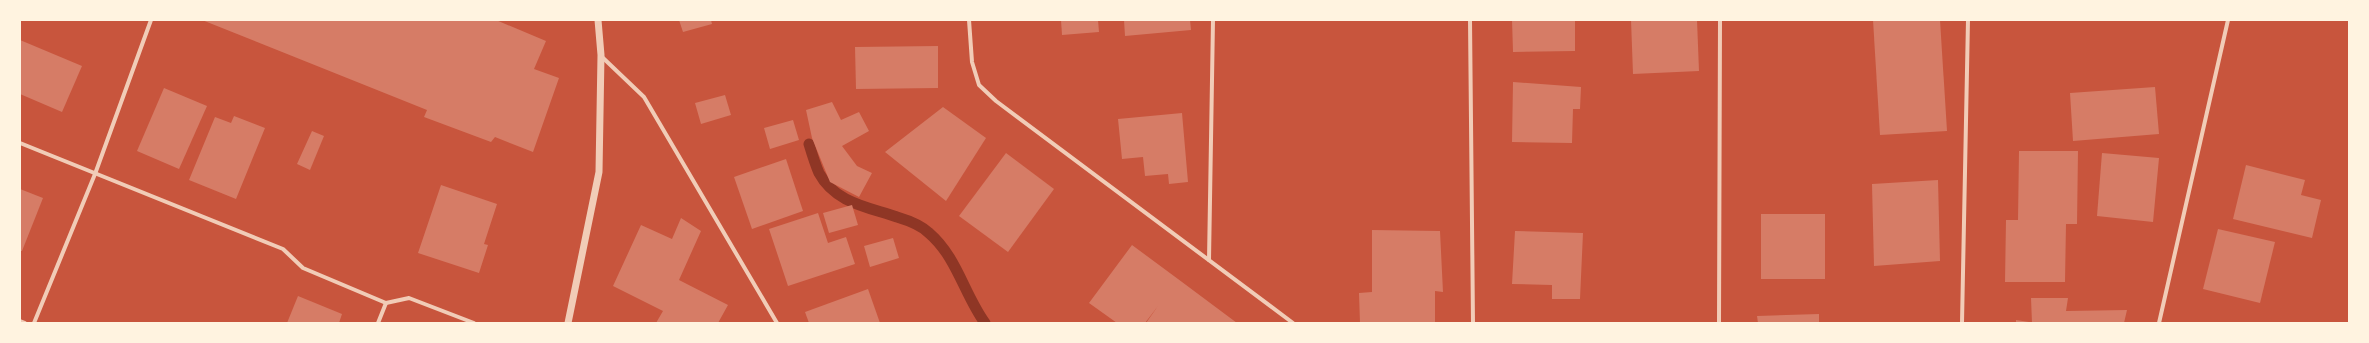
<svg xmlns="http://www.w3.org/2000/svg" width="2369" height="343" viewBox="0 0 2369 343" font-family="'Public Sans',sans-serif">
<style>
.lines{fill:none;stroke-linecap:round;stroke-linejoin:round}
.stream{stroke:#8f3625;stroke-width:11}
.building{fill:#d67c66}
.minor{stroke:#f1ccb7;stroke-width:4}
.tertiary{stroke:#f1ccb7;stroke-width:7}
</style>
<rect width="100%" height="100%" fill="#c8553d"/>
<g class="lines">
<path class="stream" d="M809 144C812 154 815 164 819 173 835 203 868 207 897 217 907 220 921 225 929 233 957 257 964 294 985 323"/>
</g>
<g class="building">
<path d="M202 20H496L546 41 534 69 559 78 533 152 495 137 491 142 424 117 427 110Z"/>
<path d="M679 20H711L712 24 683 32Z"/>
<path d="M1061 20H1098L1099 32 1062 35Z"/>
<path d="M1124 20H1190L1191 30 1125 36Z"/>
<path d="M1512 20H1575V51L1513 52Z"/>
<path d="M1631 20H1697L1699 71 1633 74Z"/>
<path d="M1873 20H1940L1947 131 1880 135Z"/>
<path d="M20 40 82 66 62 112 20 94Z"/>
<path d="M938 46V88L856 89 855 47Z"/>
<path d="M1513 82 1581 87 1580 109H1573L1572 143 1512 142Z"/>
<path d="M2155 87 2159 134 2073 141 2070 93Z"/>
<path d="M164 88 207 106 179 169 137 151Z"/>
<path d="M725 95 731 115 701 124 695 103Z"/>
<path d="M832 102 841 120 859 112 869 131 842 146 857 166 872 173 859 197 830 182 812 138 806 110Z"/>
<path d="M943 107 986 138 946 201 885 152Z"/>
<path d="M1182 113 1188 182 1169 184 1168 174 1145 176 1143 157 1122 159 1118 119Z"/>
<path d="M234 116 265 128 236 199 189 180 215 117 231 123Z"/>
<path d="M793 120 799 140 770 149 764 128Z"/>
<path d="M312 131 324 136 310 170 297 164Z"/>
<path d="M2019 151H2078L2077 224H2066L2065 282H2005L2006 220H2018Z"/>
<path d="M1006 153 1054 189 1008 252 959 216Z"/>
<path d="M2102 153 2159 158 2153 222 2097 216Z"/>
<path d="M786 159 803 211 752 229 734 177Z"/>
<path d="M2246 165 2305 180 2301 195 2321 200 2312 238 2233 219Z"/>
<path d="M1938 180 1940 261 1874 266 1872 184Z"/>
<path d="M441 185 497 204 484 244 488 245 479 273 418 253Z"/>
<path d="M20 189 43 198 22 251H20Z"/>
<path d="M852 205 858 225 829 233 823 213Z"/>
<path d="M818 213 828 243 846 237 855 264 788 286 769 229Z"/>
<rect x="1761" y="214" width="64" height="65"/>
<path d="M681 218 701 231 679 280 728 305 718 323H656L663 311 613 286 641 225 672 239Z"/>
<path d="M2218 229 2275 242 2260 303 2203 289Z"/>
<path d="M1372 230 1440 231 1443 292 1435 291V323H1360L1359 293 1372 292Z"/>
<path d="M1515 231 1583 233 1580 299H1552V285L1512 284Z"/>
<path d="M893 238 899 258 870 267 864 246Z"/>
<path d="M1132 245 1178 279 1237 323H1146L1158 306 1145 323H1117L1089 303Z"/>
<path d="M868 289 880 323H809L805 312Z"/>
<path d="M298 296 342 314 339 323H287Z"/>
<path d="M2031 298H2068L2066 311 2127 310 2124 323H2032Z"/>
<path d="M1819 314V323H1758L1757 316Z"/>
<path d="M2016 320 2029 322V323H2016Z"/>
</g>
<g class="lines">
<g class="minor">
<path d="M969 20 972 62 979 85 996 101 1293 323"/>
<path d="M1470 20 1473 323"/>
<path d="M601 56 644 97 777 323"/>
<path d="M20 143 283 249 303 268 386 303 409 298 474 323"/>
<path d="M1209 260 1213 20"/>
<path d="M20 321 25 323"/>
<path d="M34 323 95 174 151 20"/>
<path d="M378 323 386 303"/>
<path d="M1719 323 1720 20"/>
<path d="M1962 323 1968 20"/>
<path d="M2159 323 2228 20"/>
</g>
<path class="tertiary" d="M568 323 599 172 601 55 598 20"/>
</g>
<rect width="2369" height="343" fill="none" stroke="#fff3e0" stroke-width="42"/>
</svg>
